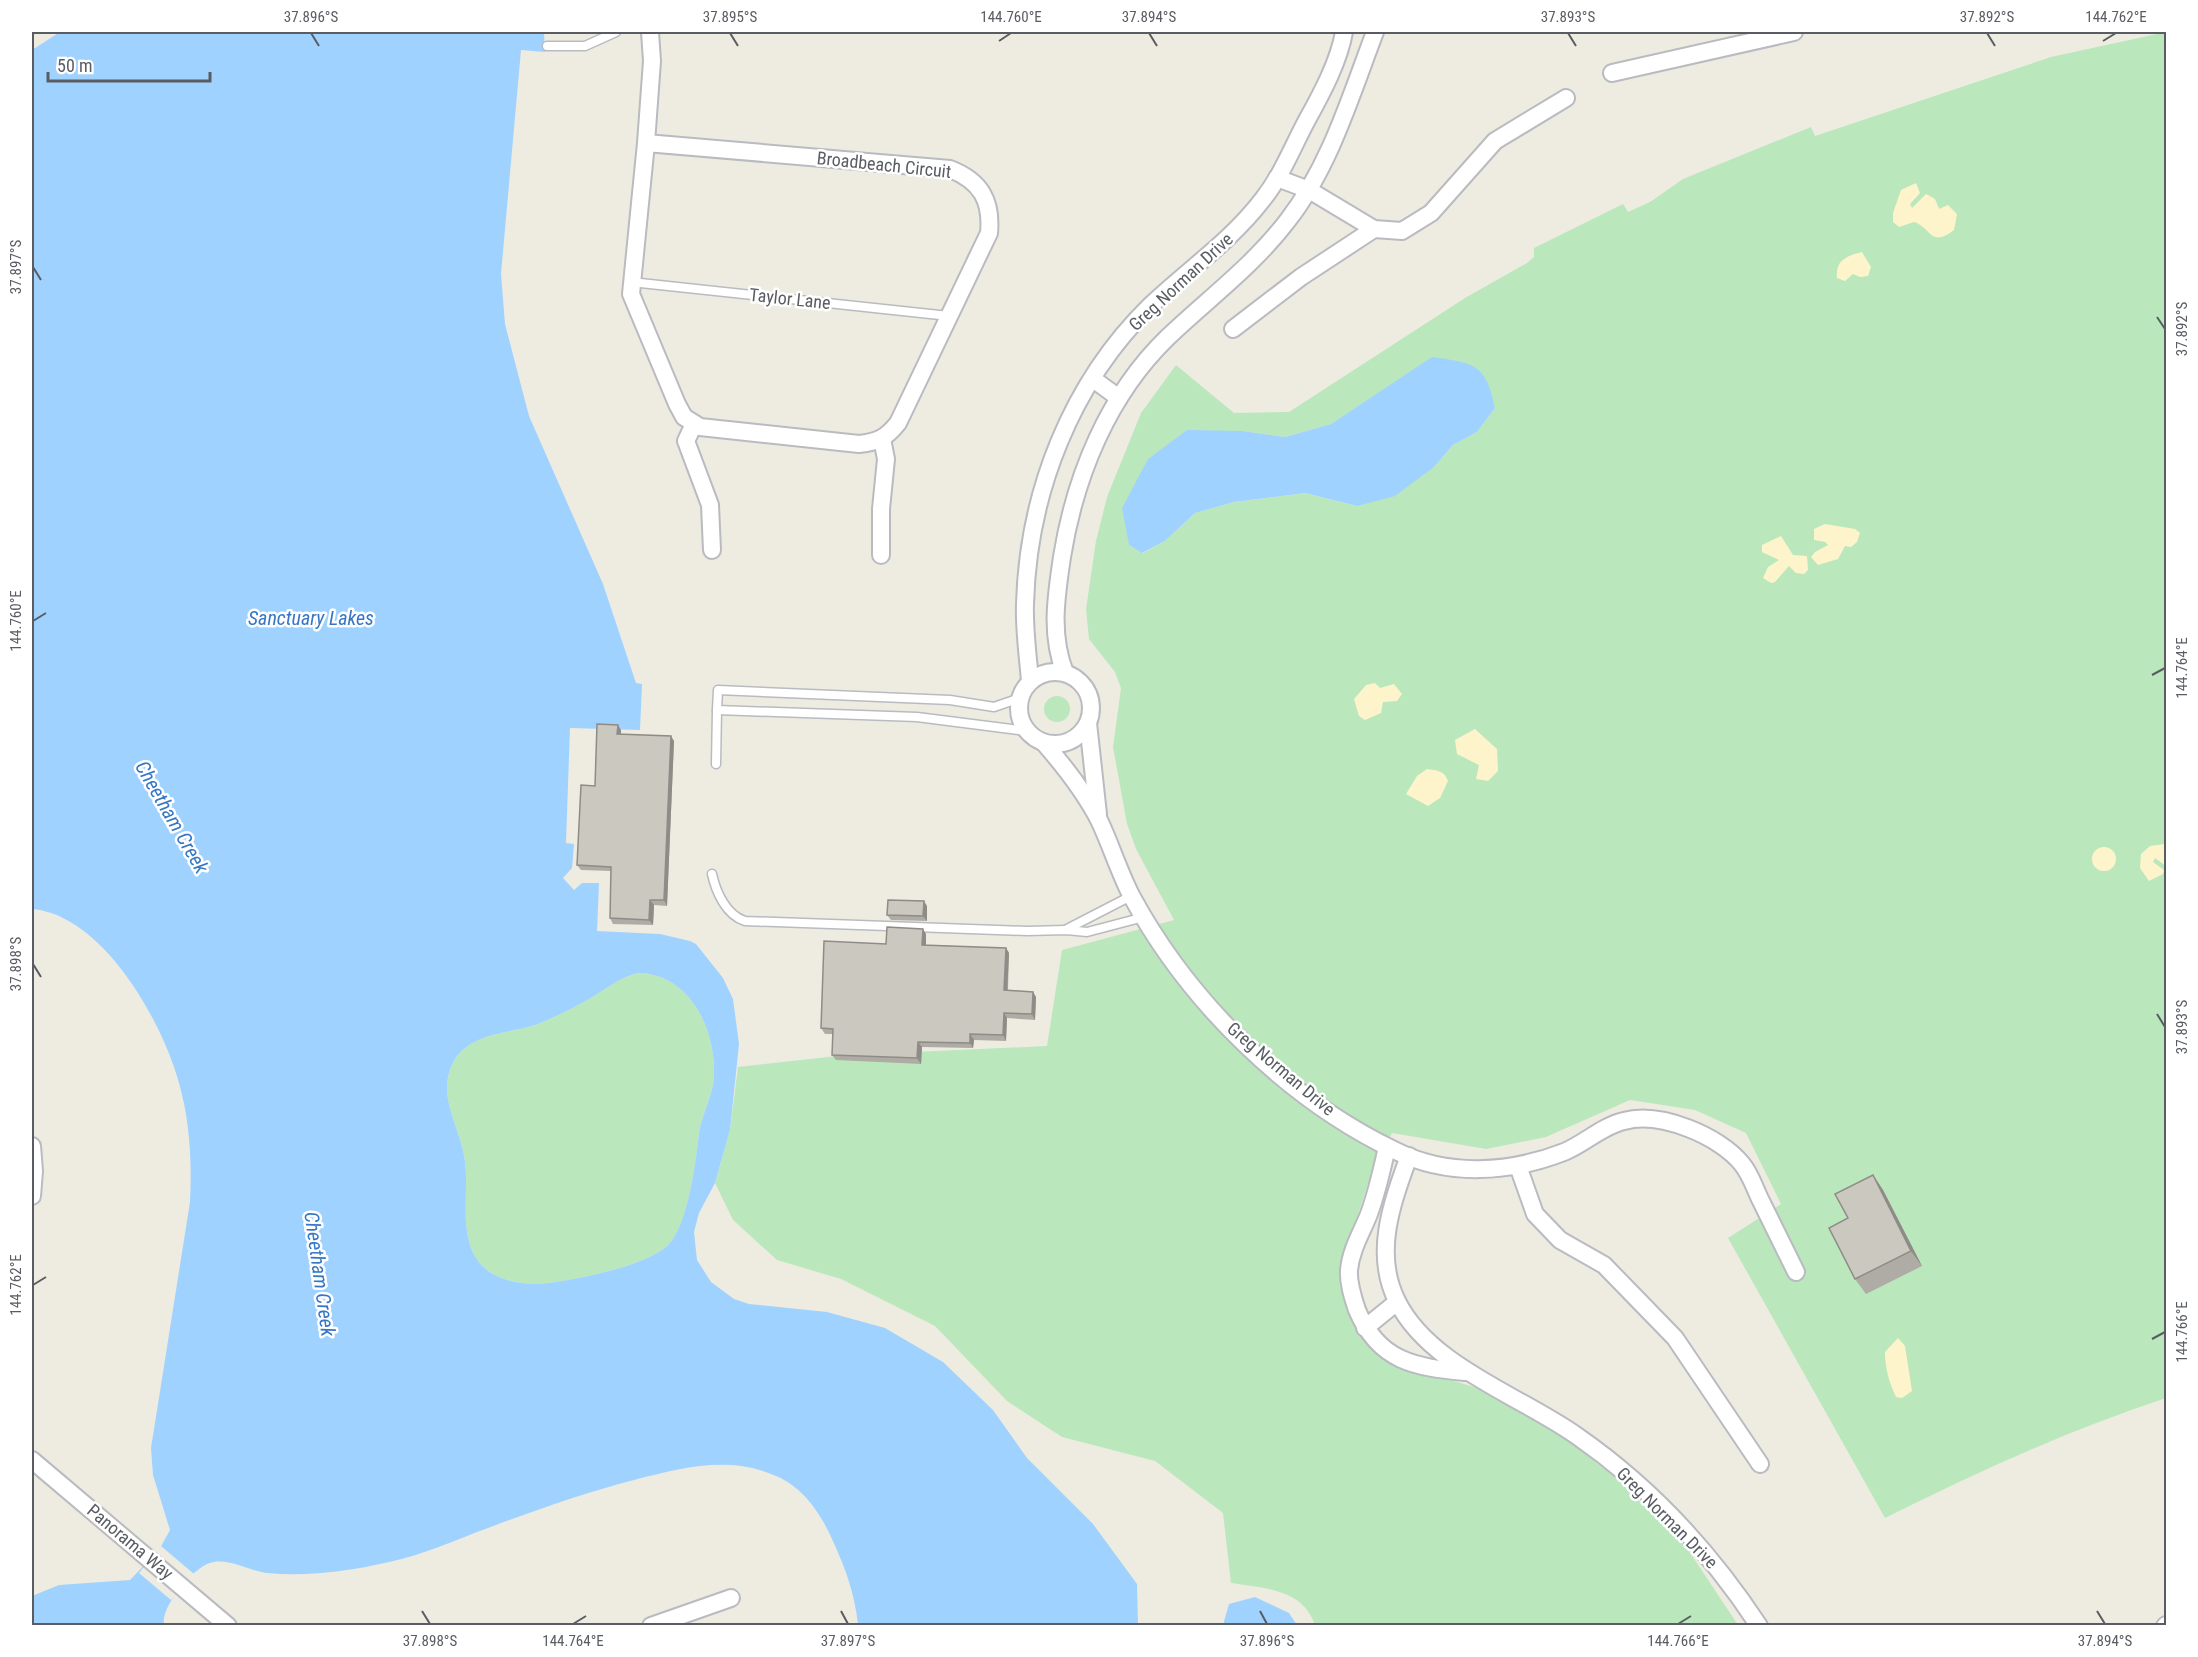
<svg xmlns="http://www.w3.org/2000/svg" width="2198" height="1657" viewBox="0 0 2198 1657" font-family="'Roboto Condensed',sans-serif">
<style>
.green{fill:#bae8bc;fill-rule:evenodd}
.sand{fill:#fef4cc}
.water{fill:#a0d2ff;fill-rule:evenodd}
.pier{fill:#eeece1}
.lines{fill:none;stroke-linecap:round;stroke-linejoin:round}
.service-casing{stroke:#b9bbc1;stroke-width:11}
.minor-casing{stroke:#b9bbc1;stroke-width:20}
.service{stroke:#fff;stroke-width:8}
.minor{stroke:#fff;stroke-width:16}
.wall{fill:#afaca5}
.shaded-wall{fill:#8e8c86}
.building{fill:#cbc8c0;stroke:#8e8c86;stroke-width:1.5}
.ticks{fill:none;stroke:#595d63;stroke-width:2}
.labels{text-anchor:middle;stroke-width:5;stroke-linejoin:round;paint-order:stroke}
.street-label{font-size:18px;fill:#595d63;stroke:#fff}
.water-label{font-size:20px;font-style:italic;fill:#3576c5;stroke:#fff}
.neatline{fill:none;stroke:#595d63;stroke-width:2}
.ticks-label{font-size:15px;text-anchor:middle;fill:#595d63}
</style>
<rect width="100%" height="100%" fill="#eeece1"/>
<g class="green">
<path d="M2166 32V1398C2069 1430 1977 1472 1885 1518L1728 1238 1781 1204 1746 1133 1695 1110 1630 1100 1546 1137 1486 1149 1392 1133 1372 1171 1339 1274 1363 1333 1431 1374 1487 1391 1557 1432 1618 1480 1687 1548 1738 1625H1315C1303 1589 1264 1588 1231 1583L1223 1513 1155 1461 1062 1437 1007 1401 935 1326 841 1279 777 1260 733 1220 715 1183 730 1130 738 1067 846 1055 1047 1046 1062 950 1174 920 1136 849 1127 824 1113 747 1121 688 1115 672 1089 639 1086 609 1096 541 1107 497 1141 413 1176 365 1234 413 1289 412 1465 298 1527 263 1534 257V248L1623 204 1628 212 1650 202 1683 179 1811 127 1815 136 2051 57ZM1374 396 1495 408 1477 432 1453 445 1434 467 1357 506 1305 493 1234 502 1195 513 1165 541 1143 553 1129 545 1243 431 1285 437 1331 424Z"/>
<circle cx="1057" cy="709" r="13"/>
<path d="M638 973C689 974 715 1027 714 1074 714 1094 702 1113 699 1133 696 1160 688 1227 668 1245 647 1266 578 1279 548 1283 524 1286 490 1281 476 1258 459 1230 469 1191 465 1161 462 1137 449 1115 447 1092 447 1081 448 1071 454 1061 471 1032 510 1034 538 1024 555 1017 572 1009 589 999 605 990 620 977 638 973Z"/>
</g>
<g class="sand">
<path d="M1916 183 1920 193 1910 204 1912 208 1926 194 1935 199 1939 209 1948 205 1957 214 1954 230C1930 248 1932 228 1914 222L1899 227 1893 222V213L1901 190Z"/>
<path d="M1862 252 1871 267 1868 276 1860 277 1853 274 1845 281 1837 278C1835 260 1847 256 1862 252Z"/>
<path d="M1825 524 1855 529 1860 533 1857 542 1851 547 1845 546 1838 559 1818 565 1811 557 1815 552 1828 545 1825 542 1814 540V529Z"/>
<path d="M1781 536 1793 555 1807 556 1808 570 1804 574 1796 573 1789 566 1775 582 1771 583 1763 578 1768 567 1779 560 1762 552V545Z"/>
<path d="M1375 683 1380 688 1394 684 1402 694 1397 701 1383 702 1381 713 1365 720 1359 716 1354 699 1366 685Z"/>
<path d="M1475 729 1497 749 1498 771 1488 781 1476 779 1479 765 1457 754 1455 740Z"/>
<path d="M1427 769C1436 770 1445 771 1448 781L1440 798 1428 806 1406 794 1417 776Z"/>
<path d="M2164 844 2166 846V866L2155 858 2153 862 2164 870 2163 874 2149 881 2140 868 2141 854 2150 846Z"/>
<circle cx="2104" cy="859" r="12"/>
<path d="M1898 1338 1905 1346 1912 1391 1902 1398 1896 1397C1889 1382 1885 1368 1885 1352Z"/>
</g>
<g class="water">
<path d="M60 32H544L545 52 521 50 501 274 505 324 529 416 603 584 636 683 642 684 640 730 570 728 566 843 574 844 572 868 563 878 574 890 582 883H599L597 931 660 934 690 941 696 944 723 978 733 999 739 1044 730 1130 715 1183 699 1213 694 1232 697 1260 711 1282 734 1299 749 1304 827 1312 885 1328 943 1362 993 1410 1027 1458 1093 1524 1137 1584 1138 1625H858C855 1594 845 1567 832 1539 821 1514 803 1487 776 1476 729 1455 682 1468 634 1480 584 1493 536 1510 488 1528 455 1540 423 1555 389 1562 350 1571 307 1577 267 1573 250 1571 231 1559 214 1562 195 1564 160 1607 164 1625L32 1626V1596L59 1585 130 1580 159 1550 170 1530 153 1475 151 1448 190 1202C192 1161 190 1122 179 1083 162 1021 103 915 32 909V50ZM638 973C689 974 715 1027 714 1074 714 1094 702 1113 699 1133 696 1160 688 1226 668 1245 647 1266 578 1279 548 1283 524 1286 490 1281 476 1258 459 1230 469 1191 465 1161 462 1137 449 1115 447 1092 447 1081 448 1071 454 1061 471 1032 510 1034 538 1024 555 1017 572 1009 589 999 605 990 620 977 638 973Z"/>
<path d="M1432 357C1475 363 1486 364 1495 408L1477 432 1453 445 1434 467 1395 496 1357 506 1305 493 1234 502 1195 513 1165 541 1142 553 1129 545 1122 508 1148 459 1187 430 1243 431 1285 437 1331 424Z"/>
<path d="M1255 1597 1289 1613 1297 1625H1223L1229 1604Z"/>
</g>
<path class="pier" d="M161 1546 194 1574 171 1600 139 1573Z"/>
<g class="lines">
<defs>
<g id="service">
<path d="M547 46H585L616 32"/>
<path d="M631 282 949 316"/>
<path d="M1020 698 994 707 950 700 718 690 717 710 917 717 1027 731"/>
<path d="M716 764 717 710"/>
<path d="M712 874C716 892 726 915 745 921L1027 931 1066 930 1087 932 1144 917"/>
<path d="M1067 929 1131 896"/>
</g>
<g id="minor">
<path d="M1612 73 1794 32"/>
<path d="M646 143 950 169C981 181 992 201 989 233L898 423C886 438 878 442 859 444L700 427 684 417 677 404 631 294 646 143 652 61 650 32"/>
<path d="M1277 178 1309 190 1374 229 1402 231 1431 213 1495 141 1566 98"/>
<path d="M1233 329 1301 277 1374 229"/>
<path d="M1093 379 1119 398"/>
<path d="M694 424 686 441 710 505 712 550"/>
<path d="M881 555V509L886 459 882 439"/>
<circle cx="1055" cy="708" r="36"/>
<path d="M1065 673C1050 635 1056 597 1062 557 1075 476 1108 395 1168 337 1209 298 1254 265 1288 220 1330 166 1351 95 1375 32"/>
<path d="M1030 681C1028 656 1024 630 1025 604 1028 493 1071 383 1151 305 1189 269 1231 241 1263 199 1282 175 1293 146 1307 120 1322 93 1339 61 1344 32"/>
<path d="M1088 723 1098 814"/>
<path d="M1044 743C1065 767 1084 791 1099 820 1111 845 1119 872 1132 897 1189 1002 1287 1099 1396 1151 1448 1177 1510 1173 1564 1152 1584 1144 1602 1126 1624 1121 1660 1111 1720 1136 1742 1164 1751 1175 1755 1189 1761 1201 1773 1225 1784 1248 1796 1272"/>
<path d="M32 1146 34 1171 32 1196"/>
<path d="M1387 1147C1382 1170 1377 1192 1369 1214 1362 1232 1351 1249 1349 1270 1348 1283 1353 1298 1357 1310 1379 1362 1415 1367 1465 1372"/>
<path d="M1409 1156C1392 1203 1373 1253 1397 1301 1429 1366 1521 1396 1577 1436 1649 1486 1711 1553 1759 1626"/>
<path d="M1518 1166 1535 1214 1560 1240 1604 1265 1675 1338 1760 1464"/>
<path d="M1365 1328 1397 1302"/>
<path d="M32 1460 228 1626"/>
<path d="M651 1626 731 1598"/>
<path d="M2165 1626 2166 1625"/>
</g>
</defs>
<use href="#service" class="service-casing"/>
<use href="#minor" class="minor-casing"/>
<use href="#service" class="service"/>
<use href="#minor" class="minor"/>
</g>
<g class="wall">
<path d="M621 730V734L674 741 667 906 654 905 653 925 613 924 610 918 611 871 581 870 577 865Z"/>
<path d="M927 906V921L891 920 887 915Z"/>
<path d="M926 934V945L1006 948 1009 953 1008 990 1033 992 1036 997 1035 1020 1007 1018 1006 1041 974 1040 973 1048 922 1047 921 1064 836 1060 832 1055 833 1034H825L821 1028 886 944Z"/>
<path d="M1873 1175 1883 1190 1922 1266 1866 1294 1855 1279Z"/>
</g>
<g class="shaded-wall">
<path d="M618 725 621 730V739L617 734Z"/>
<path d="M671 736 674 741 667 906 664 900Z"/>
<path d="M650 900 654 905 653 925 649 920Z"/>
<path d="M924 901 927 906V921L923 916Z"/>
<path d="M923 929 926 934V950L922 945Z"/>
<path d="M1006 948 1009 953 1007 995 1004 990Z"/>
<path d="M1033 992 1036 997 1035 1020 1032 1014Z"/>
<path d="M1004 1013 1007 1018 1006 1041 1003 1035Z"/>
<path d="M970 1034 974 1040 973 1048 970 1043Z"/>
<path d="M918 1042 922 1047 921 1064 917 1058Z"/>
<path d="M1873 1175 1883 1190 1922 1266 1911 1251Z"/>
</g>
<g class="building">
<path d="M597 724 618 725 617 734 671 736 664 900H650L649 920 610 918 611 867 577 865 581 785 595 786Z"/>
<path d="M888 900 924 901 923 916 887 915Z"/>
<path d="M887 927 923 929 922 945 1006 948 1004 990 1033 992 1032 1014 1004 1013 1003 1035 970 1034V1043L918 1042 917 1058 832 1055 833 1029 821 1028 824 941 886 944Z"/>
<path d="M1873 1175 1911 1251 1855 1279 1829 1228 1848 1218 1835 1194Z"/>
</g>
<path class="ticks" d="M311 33 319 46M730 33 738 46M1149 33 1157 46M1568 33 1576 46M1987 33 1995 46M999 41 1011 33M2103 41 2116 33M33 267 41 280M2157 317 2165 329M33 621 46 613M2152 675 2165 668M33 964 41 977M2157 1014 2165 1027M33 1285 46 1277M2152 1339 2165 1332M422 1611 430 1624M841 1611 848 1624M1260 1611 1267 1624M2097 1611 2105 1624M573 1624 586 1616M1678 1624 1691 1616"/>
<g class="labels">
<g class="street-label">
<text transform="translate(884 165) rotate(6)" y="6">Broadbeach Circuit</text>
<text transform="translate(1181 282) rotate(-43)" y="6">Greg Norman Drive</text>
<text transform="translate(790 299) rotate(6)" y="6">Taylor Lane</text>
<text transform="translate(1281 1069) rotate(40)" y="6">Greg Norman Drive</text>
<text transform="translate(1667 1518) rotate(45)" y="6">Greg Norman Drive</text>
<text transform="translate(130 1542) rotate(40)" y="6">Panorama Way</text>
</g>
<g class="water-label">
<text x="311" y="625">Sanctuary Lakes</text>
<text transform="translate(172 817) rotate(60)" y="7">Cheetham Creek</text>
<text transform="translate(320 1274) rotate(82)" y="7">Cheetham Creek</text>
</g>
</g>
<rect width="2198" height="1657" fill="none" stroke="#ffffff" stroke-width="66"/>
<path d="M48 72v9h162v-9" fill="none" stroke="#595d63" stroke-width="3"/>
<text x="57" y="72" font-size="18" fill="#595d63" stroke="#ffffff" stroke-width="4.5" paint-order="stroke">50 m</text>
<rect x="33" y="33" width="2132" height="1591" class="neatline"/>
<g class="ticks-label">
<text x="311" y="22">37.896°S</text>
<text x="730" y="22">37.895°S</text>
<text x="1011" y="22">144.760°E</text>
<text x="1149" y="22">37.894°S</text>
<text x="1568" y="22">37.893°S</text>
<text x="1987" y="22">37.892°S</text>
<text x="2116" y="22">144.762°E</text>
<text transform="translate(16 267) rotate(-90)" y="5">37.897°S</text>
<text transform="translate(2182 329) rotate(-90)" y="5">37.892°S</text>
<text transform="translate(16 621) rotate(-90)" y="5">144.760°E</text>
<text transform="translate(2182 668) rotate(-90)" y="5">144.764°E</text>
<text transform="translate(16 964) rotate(-90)" y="5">37.898°S</text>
<text transform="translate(2182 1027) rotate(-90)" y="5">37.893°S</text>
<text transform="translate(16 1285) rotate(-90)" y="5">144.762°E</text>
<text transform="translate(2182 1332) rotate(-90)" y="5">144.766°E</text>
<text x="430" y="1646">37.898°S</text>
<text x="573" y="1646">144.764°E</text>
<text x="848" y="1646">37.897°S</text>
<text x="1267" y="1646">37.896°S</text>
<text x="1678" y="1646">144.766°E</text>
<text x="2105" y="1646">37.894°S</text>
</g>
</svg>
